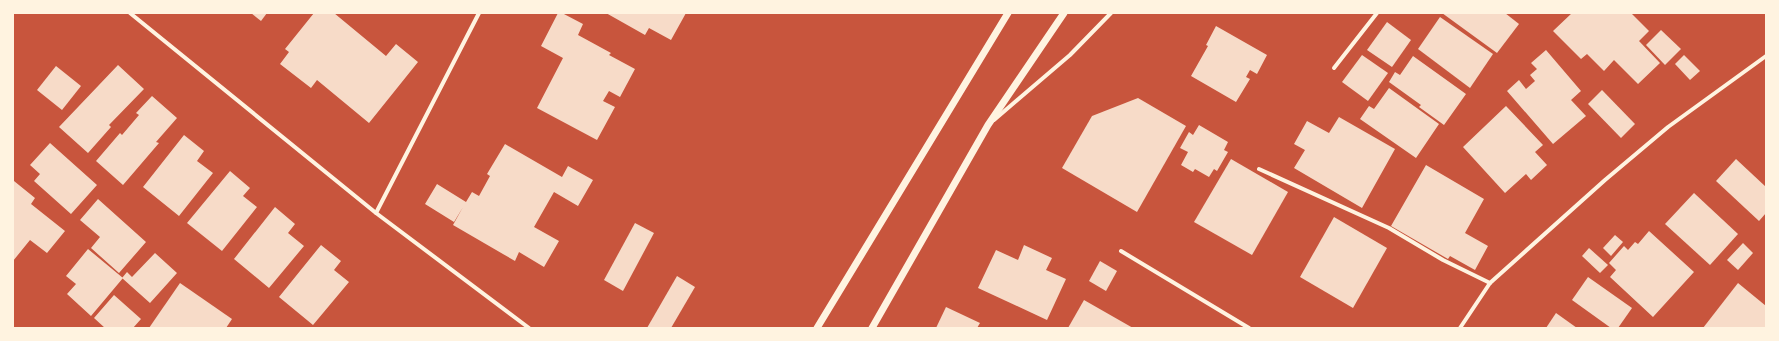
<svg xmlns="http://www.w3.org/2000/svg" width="1779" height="341" viewBox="0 0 1779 341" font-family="Raleway,sans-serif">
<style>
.building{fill:#f7dbc8}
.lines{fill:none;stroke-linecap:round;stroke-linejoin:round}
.minor{stroke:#fff3e0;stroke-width:4}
.tertiary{stroke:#fff3e0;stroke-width:7}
</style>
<rect width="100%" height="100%" fill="#c8553d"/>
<g class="building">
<path d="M251 13H267L261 21Z"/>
<path d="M314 13H334L386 56 396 44 418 62 369 123 317 80 311 88 280 64 289 52 285 49Z"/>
<path d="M558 13H562L583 24 578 35 611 53 609 55 635 69 620 97 609 91 603 101 615 107 597 140 537 108 563 58 541 46Z"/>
<path d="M606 13H686L671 40 649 28 645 35Z"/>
<path d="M1442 13H1505L1519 24 1497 53Z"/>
<path d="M1572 13H1631L1649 31 1639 41 1660 63 1638 84 1614 60 1604 71 1587 54 1581 59 1553 31Z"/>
<path d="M1440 17 1493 54 1470 88 1418 49Z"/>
<path d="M1387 22 1411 40 1392 67 1367 50Z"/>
<path d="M1216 26 1267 55 1257 74 1250 70 1246 77 1250 79 1236 102 1191 76 1208 46 1206 45Z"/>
<path d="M1661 30 1681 49 1665 65 1646 45Z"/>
<path d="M1546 50 1581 91 1571 100 1586 116 1553 144 1507 91 1519 80 1526 89 1535 81 1530 75 1537 69 1531 63Z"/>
<path d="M1362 55 1388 73 1368 101 1342 82Z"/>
<path d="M1684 55 1700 71 1690 80 1675 64Z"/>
<path d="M1413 56 1466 94 1444 125 1419 107 1421 105 1389 82 1395 72 1400 75Z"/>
<path d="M118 65 144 89 109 125 111 127 88 153 59 127Z"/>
<path d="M56 66 81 86 62 110 37 90Z"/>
<path d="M1389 88 1439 124 1416 158 1360 119 1369 106 1374 109Z"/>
<path d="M1602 90 1635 124 1621 138 1588 104Z"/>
<path d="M152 96 177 118 156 142 159 143 123 185 96 161 120 133 122 135 139 115 136 113Z"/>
<path d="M1138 98 1186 126 1137 212 1062 168 1092 116Z"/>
<path d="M1506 106 1543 145 1535 152 1547 165 1531 180 1526 174 1505 193 1463 147Z"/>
<path d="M1339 117 1395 149 1362 208 1294 168 1305 150 1294 144 1307 121 1329 133Z"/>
<path d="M1199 125 1228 142 1224 150 1228 152 1217 171 1214 169 1209 177 1195 169 1193 172 1181 165 1188 152 1180 148 1189 132 1193 135Z"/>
<path d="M184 135 204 151 197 161 213 173 179 216 143 187Z"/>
<path d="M50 143 97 185 71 214 34 181 40 174 30 165Z"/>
<path d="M505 144 562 177 568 166 593 180 578 206 554 192 534 227 559 241 544 267 519 252 515 261 453 225 463 207 454 222 425 204 437 184 466 202 472 192 479 196 490 176 487 174Z"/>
<path d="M1231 159 1288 192 1252 255 1194 222Z"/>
<path d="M1736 159 1766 187V213L1759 221 1716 181Z"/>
<path d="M1426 165 1484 199 1465 233 1488 246 1475 270 1450 256 1448 259 1391 226Z"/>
<path d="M230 171 250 188 243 196 257 207 222 251 187 223Z"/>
<path d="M14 181 35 198 31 204 65 231 47 253 30 240 13 261Z"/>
<path d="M1694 193 1738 234 1710 265 1665 224Z"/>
<path d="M98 199 146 242 119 273 91 248 100 237 80 220Z"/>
<path d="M275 207 295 224 288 233 304 246 269 288 234 259Z"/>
<path d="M1334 217 1387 248 1353 308 1300 277Z"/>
<path d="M635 223 654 233 623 291 604 280Z"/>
<path d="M1649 231 1694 272 1653 317 1610 277 1616 270 1609 263 1624 246 1628 250 1635 242 1638 244Z"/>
<path d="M1615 235 1623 242 1611 256 1603 248Z"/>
<path d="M1743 243 1753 253 1738 270 1727 260Z"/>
<path d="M321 245 341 261 334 270 349 282 313 325 279 297Z"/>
<path d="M1024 245 1052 258 1046 270 1066 279 1047 320 978 288 996 250 1018 260Z"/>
<path d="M1589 248 1608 265 1600 273 1582 256Z"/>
<path d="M88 249 123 278 91 316 67 294 76 284 66 276Z"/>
<path d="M155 253 177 273 150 303 122 278 127 272 132 277Z"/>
<path d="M1100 261 1117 271 1106 291 1089 281Z"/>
<path d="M677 276 695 287 671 328H647Z"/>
<path d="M1588 277 1632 308 1618 328H1611L1572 300Z"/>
<path d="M180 283 232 319 226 328H149Z"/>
<path d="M1738 283 1766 306V328H1703Z"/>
<path d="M114 295 141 319 133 328 126 327 124 328H105L94 318Z"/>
<path d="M1084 300 1133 328H1068Z"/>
<path d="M946 307 980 323 977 328H936Z"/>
<path d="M1556 313 1577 328H1546Z"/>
</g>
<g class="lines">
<g class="minor">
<path d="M130 13 376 213 529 328"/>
<path d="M1334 68 1377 13"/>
<path d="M994 120 1070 55 1111 13"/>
<path d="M1259 169 1389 228 1443 260 1490 283"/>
<path d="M376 213 479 13"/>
<path d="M1121 251 1249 328"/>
<path d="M1460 328 1490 283 1605 180 1668 127 1766 56"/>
</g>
<g class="tertiary">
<path d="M817 328 1008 13"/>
<path d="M872 328 988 125 1064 13"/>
</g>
</g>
<rect width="1779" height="341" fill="none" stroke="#fff3e0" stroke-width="28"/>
</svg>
